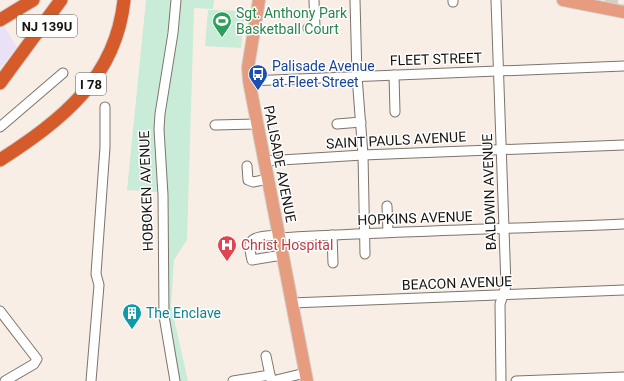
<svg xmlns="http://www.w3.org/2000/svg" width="624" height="381" viewBox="0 0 624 381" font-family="Roboto,sans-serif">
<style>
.industrial{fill:#ebe1f6}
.green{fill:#c8ecd7}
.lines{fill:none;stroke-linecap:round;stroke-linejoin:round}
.highway-tunnel{stroke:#d6cdc5;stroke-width:13;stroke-dasharray:13 6;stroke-linecap:butt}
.minor-casing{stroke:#7d746c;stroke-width:11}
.major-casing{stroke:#d0d0cf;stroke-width:14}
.highway-casing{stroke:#d0d0cf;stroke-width:15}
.minor{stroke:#fff;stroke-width:9}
.major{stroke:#e69d7f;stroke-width:12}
.highway{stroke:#d55c2a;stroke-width:13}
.labels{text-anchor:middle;stroke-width:3;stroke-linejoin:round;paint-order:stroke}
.shield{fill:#fff;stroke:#5c5a58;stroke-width:1}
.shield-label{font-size:13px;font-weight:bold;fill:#161310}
.leisure-label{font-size:14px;fill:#27864d;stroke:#fff;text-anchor:start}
.street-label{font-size:14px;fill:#161310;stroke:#fff}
.transit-label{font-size:14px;fill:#164399;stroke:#fff;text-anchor:start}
.health-label{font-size:14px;fill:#be3a42;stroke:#fff;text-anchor:start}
.culture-label{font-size:14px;fill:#0d838f;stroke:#fff;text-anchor:start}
</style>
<rect width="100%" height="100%" fill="#f8eee5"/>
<path class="industrial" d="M4 26 17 47 0 68V29Z"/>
<g class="green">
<path d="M146 0H214L213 9 194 8 187 240 174 260 171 306 188 381H175L161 293 159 192 127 190Z"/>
<path d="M208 10 245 11 241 48 205 46Z"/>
<path d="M144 211H151L152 217 151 226 148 228 143 221Z"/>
</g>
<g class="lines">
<path class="highway-tunnel" d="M605 0 624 4"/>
<defs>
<g id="minor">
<path d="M355 0 357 76 363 155 365 254"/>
<path d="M496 0 506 286 500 304 501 381"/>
<path d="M453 2V0"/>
<path d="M308 28 315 27 314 0"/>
<path d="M394 75 395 112"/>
<path d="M249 81 624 66"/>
<path d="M337 124 361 122"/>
<path d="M215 125 257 124"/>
<path d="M0 127 63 73"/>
<path d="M265 161 363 155 624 145"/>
<path d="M247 166 248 180 253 182 268 179"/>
<path d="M387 206 388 232"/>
<path d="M279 235C271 236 252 235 250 244 249 249 251 255 252 260L282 255"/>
<path d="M332 235 333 263"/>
<path d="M279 238C394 231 509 229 624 224"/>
<path d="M291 303 624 290"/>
<path d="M0 311 37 359 34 364 5 381"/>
<path d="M266 356 271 380"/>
<path d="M91 381 99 285 96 274 105 147V107"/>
<path d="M175 381 164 316 163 195 159 129 160 114 173 33 176 0"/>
<path d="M233 381 270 375"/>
<path d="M272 381 305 373"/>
<path d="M516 381 624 377"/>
</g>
<g id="major">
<path d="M259 0 248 67 249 81 307 381"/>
<path d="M563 0 624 12"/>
</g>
<g id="highway">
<path d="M0 20 33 0"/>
<path d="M0 83 61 0"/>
<path d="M0 160C62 120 116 78 124 0"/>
</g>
</defs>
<use href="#minor" class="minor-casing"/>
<use href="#major" class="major-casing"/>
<use href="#highway" class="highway-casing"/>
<use href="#minor" class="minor"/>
<use href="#major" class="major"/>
<use href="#highway" class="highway"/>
</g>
<defs>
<symbol id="stadium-pin" viewBox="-11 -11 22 30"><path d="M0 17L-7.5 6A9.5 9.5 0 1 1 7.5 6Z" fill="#2e9e5b" stroke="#fff"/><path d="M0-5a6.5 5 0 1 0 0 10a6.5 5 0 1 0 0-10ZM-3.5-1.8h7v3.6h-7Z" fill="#fff"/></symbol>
<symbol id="bus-pin" viewBox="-11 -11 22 30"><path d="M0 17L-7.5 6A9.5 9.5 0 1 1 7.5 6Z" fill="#1a4fb4" stroke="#fff"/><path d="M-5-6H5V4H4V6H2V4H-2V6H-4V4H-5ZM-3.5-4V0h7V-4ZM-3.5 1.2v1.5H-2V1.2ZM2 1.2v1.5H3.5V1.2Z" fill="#fff"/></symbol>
<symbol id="hospital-pin" viewBox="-11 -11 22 30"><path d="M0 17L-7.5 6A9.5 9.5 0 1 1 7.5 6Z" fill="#e0444e" stroke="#fff"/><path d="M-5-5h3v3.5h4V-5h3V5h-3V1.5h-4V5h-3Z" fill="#fff"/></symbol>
<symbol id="building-pin" viewBox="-11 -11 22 30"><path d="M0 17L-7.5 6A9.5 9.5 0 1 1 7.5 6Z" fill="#0f9aa8" stroke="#fff"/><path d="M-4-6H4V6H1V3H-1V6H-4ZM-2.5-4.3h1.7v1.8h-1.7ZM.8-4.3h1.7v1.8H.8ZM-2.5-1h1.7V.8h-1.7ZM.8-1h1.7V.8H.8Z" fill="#fff"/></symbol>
</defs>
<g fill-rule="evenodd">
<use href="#stadium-pin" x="211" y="10" width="22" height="30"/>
<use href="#bus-pin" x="247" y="63" width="22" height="30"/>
<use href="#hospital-pin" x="216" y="234" width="22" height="30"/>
<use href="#building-pin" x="121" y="302" width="22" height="30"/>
</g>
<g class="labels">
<g class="shield">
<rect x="17" y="15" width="60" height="22" rx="3"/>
<rect x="76" y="73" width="30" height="22" rx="3"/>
</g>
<g class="shield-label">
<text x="47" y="31">NJ 139U</text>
<text x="91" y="89">I 78</text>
</g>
<g class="leisure-label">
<text x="236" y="18">Sgt. Anthony Park<tspan x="236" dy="16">Basketball Court</tspan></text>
</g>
<g class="street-label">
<text transform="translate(436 59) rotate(-2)" y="5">FLEET STREET</text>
<text transform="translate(396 140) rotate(-3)" y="5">SAINT PAULS AVENUE</text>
<text transform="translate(280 164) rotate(79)" y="5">PALISADE AVENUE</text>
<text transform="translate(146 191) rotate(-92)" y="5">HOBOKEN AVENUE</text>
<text transform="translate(489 192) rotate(-92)" y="5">BALDWIN AVENUE</text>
<text transform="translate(415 218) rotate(-2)" y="5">HOPKINS AVENUE</text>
<text transform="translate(457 283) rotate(-2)" y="5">BEACON AVENUE</text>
</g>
<g class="transit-label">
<text x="272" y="71">Palisade Avenue<tspan x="272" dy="16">at Fleet Street</tspan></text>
</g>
<g class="health-label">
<text x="241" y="250">Christ Hospital</text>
</g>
<g class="culture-label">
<text x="146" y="318">The Enclave</text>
</g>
</g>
</svg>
